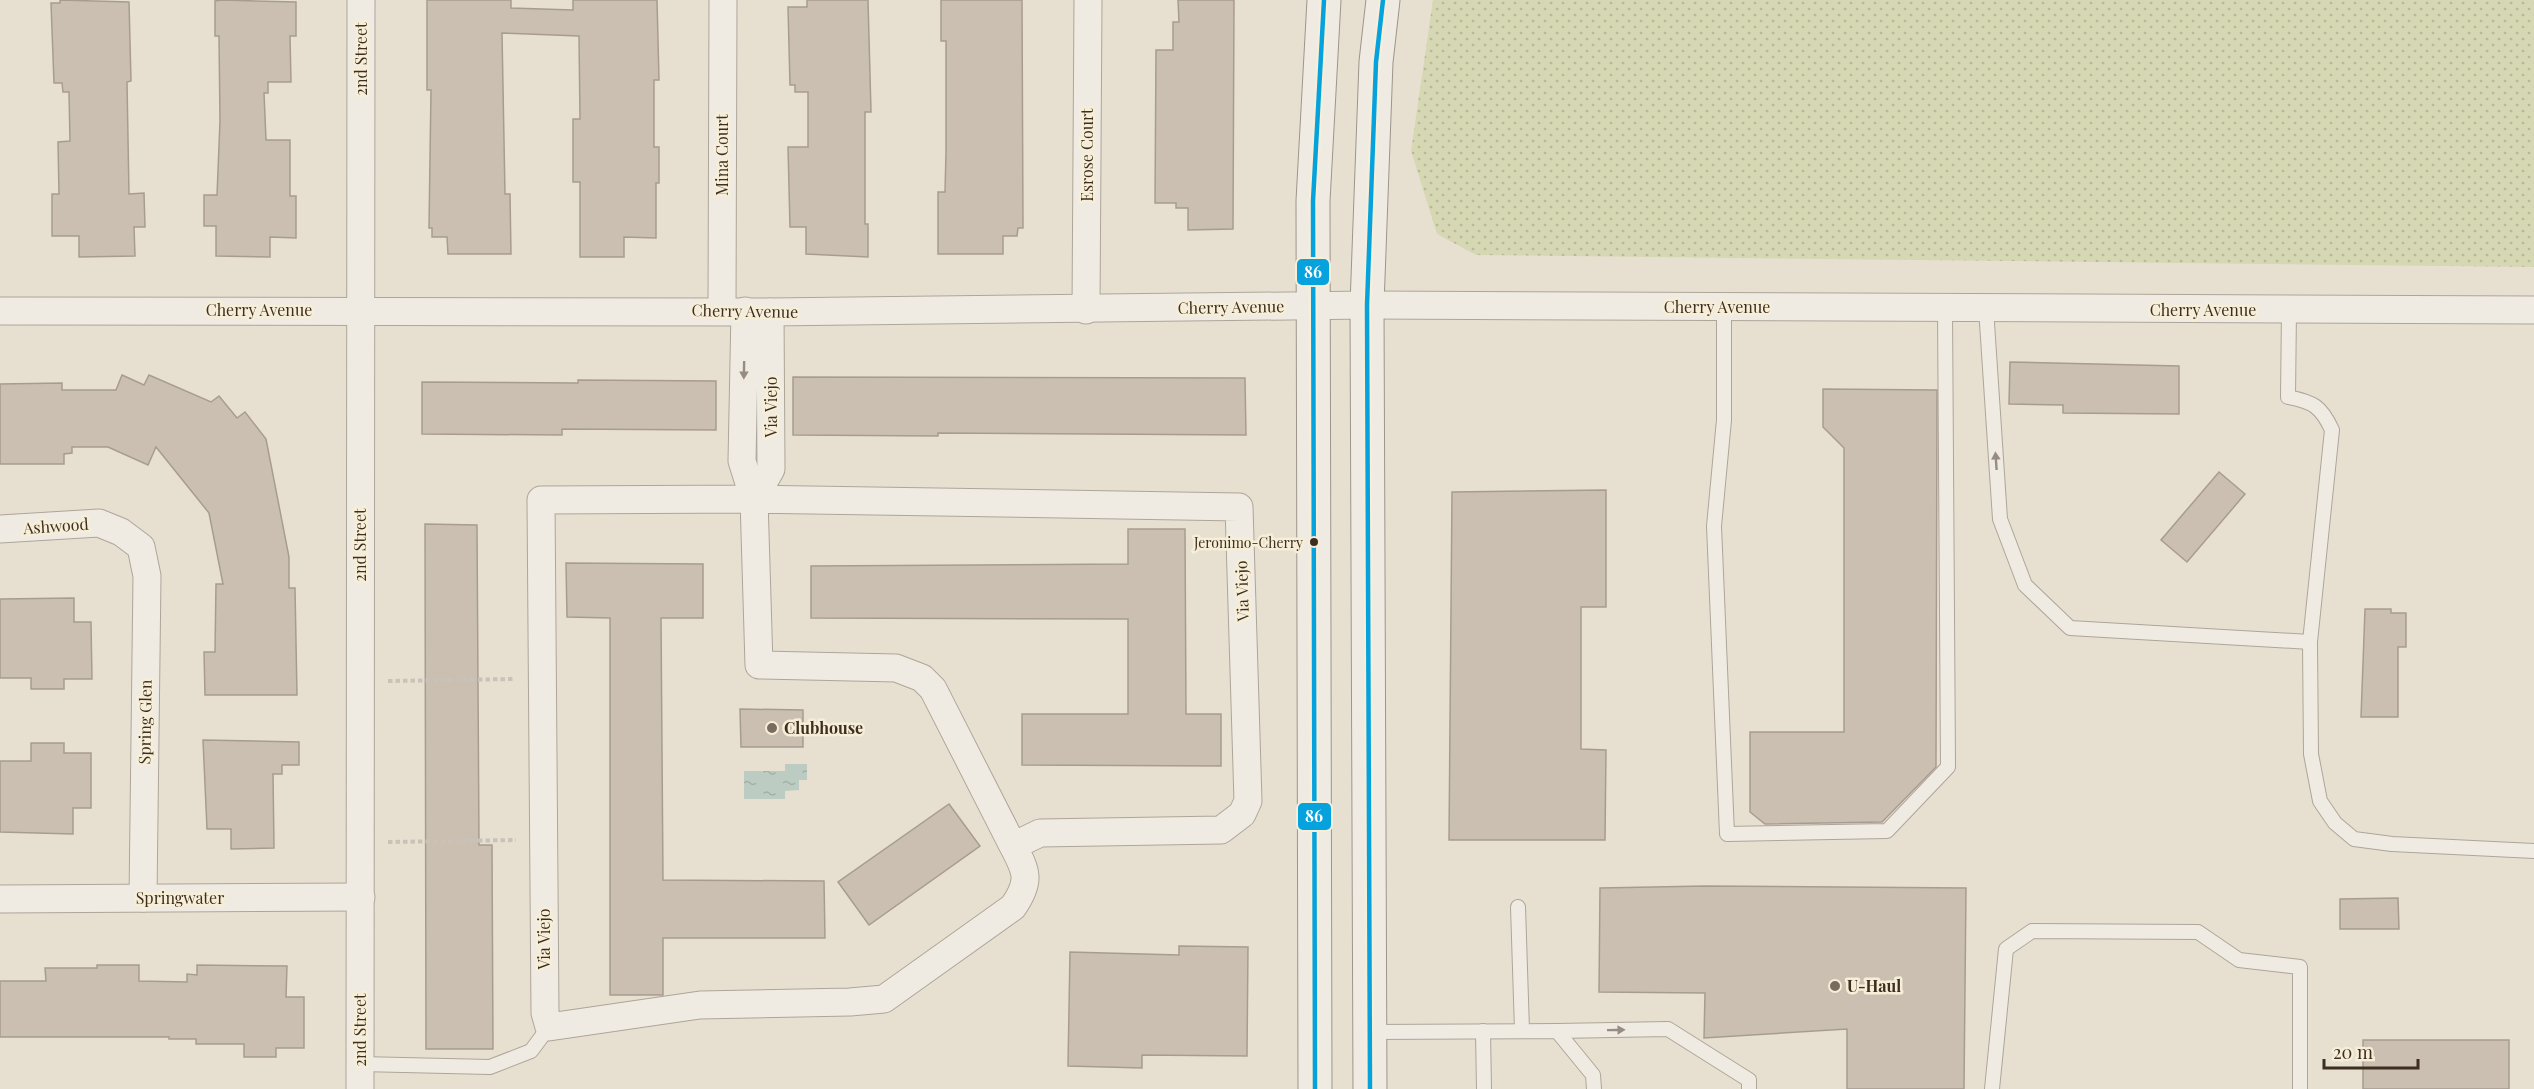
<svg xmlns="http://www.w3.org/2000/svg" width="2534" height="1089" viewBox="0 0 2534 1089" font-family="'Playfair Display',serif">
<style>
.grass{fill:url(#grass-dots)}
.water{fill:url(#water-ripples)}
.building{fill:#cbbfb2;stroke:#a89c90;stroke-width:1.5}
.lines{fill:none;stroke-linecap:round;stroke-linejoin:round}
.service-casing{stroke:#ada599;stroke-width:16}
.minor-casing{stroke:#ada599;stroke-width:29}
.secondary-casing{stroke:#9c958a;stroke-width:35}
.path{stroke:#c8c2b9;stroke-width:4;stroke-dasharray:4.5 3;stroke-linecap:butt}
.service{stroke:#efebe3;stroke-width:14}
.minor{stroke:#efebe3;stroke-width:27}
.secondary{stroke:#efebe3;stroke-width:33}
.bus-1-casing{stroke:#f7eed8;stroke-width:9}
.bus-1{stroke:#06a2dd;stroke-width:4.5}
.oneway{fill:#968c82}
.bus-dot{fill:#3d2e20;stroke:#f7eed8;stroke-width:2}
.poi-dot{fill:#786c5e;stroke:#f7eed8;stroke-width:2}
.labels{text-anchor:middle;stroke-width:5;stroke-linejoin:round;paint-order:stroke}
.bus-label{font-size:14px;fill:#3d2e20;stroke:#f7eed8;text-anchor:end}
.street-label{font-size:16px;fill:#3d2e20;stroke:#f7eed8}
.poi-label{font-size:16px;font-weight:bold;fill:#3d2e20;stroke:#f7eed8;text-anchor:start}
.line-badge{stroke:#f7eed8;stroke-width:2}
.badge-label{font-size:16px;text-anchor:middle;font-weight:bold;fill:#fff}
</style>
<defs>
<pattern id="grass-dots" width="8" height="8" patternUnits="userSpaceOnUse" patternTransform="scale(1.5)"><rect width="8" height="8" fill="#d6d7b3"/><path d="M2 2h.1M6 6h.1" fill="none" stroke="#b9b99a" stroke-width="1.8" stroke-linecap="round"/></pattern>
<pattern id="water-ripples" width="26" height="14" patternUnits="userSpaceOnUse" patternTransform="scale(1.5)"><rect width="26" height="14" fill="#bcccc2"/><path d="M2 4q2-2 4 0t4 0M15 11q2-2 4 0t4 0" fill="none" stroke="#a2b0a6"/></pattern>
</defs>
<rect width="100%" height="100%" fill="#e7e0d1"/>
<path class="grass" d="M1433 0H2534V267L1476 255 1437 234 1411 151Z"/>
<path class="water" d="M785 764H807V780H799V790L785 791V799H744V771H785Z"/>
<g class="building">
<path d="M60 0 129 2 131 81 127 82 129 194 144 193 145 227H134L135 256 79 257V236H52V194H59L58 142 70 141 69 92H63L62 83H54L51 3H60Z"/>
<path d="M221 0 296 2V36H290L291 82H268V93H264L266 140H290V196H296V238L270 237V257L216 256V226H204V195H217L220 121 219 36H215V1Z"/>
<path d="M427 0H511V8L573 10V0H657L659 80H654V147H659V183H656V238L624 237V257H580V182H573V119H580L579 36 502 33 505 194H510L511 254H448L447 237H432V228H429L431 90H427Z"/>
<path d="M807 0H868L871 112H865V224H868V257L806 254V227H790L788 147H808V92H795V85H790L788 7H807Z"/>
<path d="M941 0H1022L1023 228H1018L1017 236H1003V254H938V192H945L946 152V41H941Z"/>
<path d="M1178 0H1234L1233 229 1188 230V208H1176V203H1155L1156 50H1173V22H1179Z"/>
<path d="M2010 362 2179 366V414L2063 413V405L2009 404Z"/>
<path d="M122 375 144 385 149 375 211 402 219 396 237 418 245 412 266 439 289 557V588H295L297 695H205L204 652H215L216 584H223L209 513 156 447 148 465 108 447H72V453L64 454V464H0V384L62 383V390H116Z"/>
<path d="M793 377 1245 378 1246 435 938 433V436L793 435Z"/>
<path d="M578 380 716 381V430L562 429V435L422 434V382L578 383Z"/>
<path d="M1823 389 1937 390 1936 767 1882 822 1765 824 1750 812V732H1844V448L1823 427Z"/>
<path d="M2219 472 2245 494 2187 562 2161 540Z"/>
<path d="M1606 490V607H1581V749L1606 750 1605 840H1449L1452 492Z"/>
<path d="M425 524 477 525 479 845H492L493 1049H426Z"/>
<path d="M1128 529H1185L1186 714H1221V766L1022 765V714H1128V619L811 618V566L1128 564Z"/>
<path d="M566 563 703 564V618H661L663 880 824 881 825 938H663V995H610V618L567 617Z"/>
<path d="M74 598V622H91L92 679H64V689H31V678H0V599Z"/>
<path d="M2365 609H2391V613H2406V647H2398V717H2361Z"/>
<path d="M740 709 803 710V747H741Z"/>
<path d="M203 740 299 742V765H282V774H273L274 848 231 849V829H207Z"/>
<path d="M31 743H64V753H91V808H73V834L0 832V761H31Z"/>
<path d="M949 804 980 846 869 925 838 882Z"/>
<path d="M1705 886 1966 888 1964 1089H1847V1029L1704 1038 1705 993 1599 992 1600 888Z"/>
<path d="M2398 898 2399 929H2340V899Z"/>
<path d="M1179 946 1248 947 1247 1056 1142 1055V1068L1068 1066 1070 952 1179 955Z"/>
<path d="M97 965H139V981L187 982V974L197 975V965L287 966 286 997H304V1048H276V1057H244V1044H196V1039H169V1037H0V981H46L45 968H97Z"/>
<rect x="2363" y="1040" width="146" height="49"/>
</g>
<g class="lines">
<defs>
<g id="service">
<path d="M1724 307V420L1714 526 1727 834 1887 831 1948 767 1945 308"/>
<path d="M1986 308 2000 519 2025 585 2070 628 2310 642"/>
<path d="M2289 310 2288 397C2313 402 2321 406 2332 430L2310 642 2311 754 2320 801 2335 823 2354 839 2392 844 2534 851"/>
<path d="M1518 907 1522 1030"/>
<path d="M1483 1031 1484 1089"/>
<path d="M1557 1031 1668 1029 1749 1080V1089"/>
<path d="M1370 1032 1557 1031 1593 1075 1594 1089"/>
<path d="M360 1064 490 1067 531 1051 549 1027"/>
<path d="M1992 1089 2006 949 2032 931 2198 932 2239 960 2300 967V1089"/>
</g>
<g id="minor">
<path d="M722 310 723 0"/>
<path d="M1086 310 1088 0"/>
<path d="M0 311 770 312 1367 305 2534 310"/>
<path d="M745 311 742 461 754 499 759 665 896 668 922 678 933 689 1013 846C1027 872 1031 881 1013 907L884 999 850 1002 700 1005 549 1027 545 1013 541 500 754 499 1239 507 1248 801 1242 814 1221 830 1040 833 1013 846"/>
<path d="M754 499 771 469 770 312"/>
<path d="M0 529 99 523 121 532 141 547 147 576 143 898"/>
<path d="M0 899 361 897"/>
<path d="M360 1089 361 0"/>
</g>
<g id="secondary">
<path d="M1315 1089 1313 201 1324 0"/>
<path d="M1370 1089 1367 305 1376 62 1383 0"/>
</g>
</defs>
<use href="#service" class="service-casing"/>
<use href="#minor" class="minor-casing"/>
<use href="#secondary" class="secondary-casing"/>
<g class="path">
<path d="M388 681 515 679"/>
<path d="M388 842 516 840"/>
</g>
<use href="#service" class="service"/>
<use href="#minor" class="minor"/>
<use href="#secondary" class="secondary"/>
<defs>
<g id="bus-1">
<path d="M1315 1089 1313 201 1324 0"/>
<path d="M1370 1089 1367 305 1376 62 1383 0"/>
</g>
</defs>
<use href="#bus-1" class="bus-1-casing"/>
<use href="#bus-1" class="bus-1"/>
</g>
<defs><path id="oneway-solid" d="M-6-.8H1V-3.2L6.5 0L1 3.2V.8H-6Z" transform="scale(1.5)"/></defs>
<g class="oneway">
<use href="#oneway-solid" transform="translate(744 370) rotate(91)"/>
<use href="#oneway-solid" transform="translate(1996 461) rotate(-94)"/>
<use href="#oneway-solid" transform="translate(1616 1030) rotate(-1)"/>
</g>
<circle class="bus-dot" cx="1314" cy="542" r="5"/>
<g class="poi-dot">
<circle cx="772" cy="728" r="6"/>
<circle cx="1835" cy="986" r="6"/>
</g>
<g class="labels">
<g class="bus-label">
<text x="1303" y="548">Jeronimo-Cherry</text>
</g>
<g class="street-label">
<text transform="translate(361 59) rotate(-90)" y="6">2nd Street</text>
<text transform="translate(722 155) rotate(-90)" y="6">Mina Court</text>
<text transform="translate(1087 155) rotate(-90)" y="6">Esrose Court</text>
<text transform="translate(1231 307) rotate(-1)" y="6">Cherry Avenue</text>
<text x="1717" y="313">Cherry Avenue</text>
<text x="259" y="316">Cherry Avenue</text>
<text x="2203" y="316">Cherry Avenue</text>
<text transform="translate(745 311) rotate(1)" y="6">Cherry Avenue</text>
<text transform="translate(771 407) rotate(-90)" y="6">Via Viejo</text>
<text transform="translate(56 526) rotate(-4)" y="6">Ashwood</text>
<text transform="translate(360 545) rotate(-90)" y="6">2nd Street</text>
<text transform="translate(1242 591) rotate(-92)" y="6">Via Viejo</text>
<text transform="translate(145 722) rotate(-89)" y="6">Spring Glen</text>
<text x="180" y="904">Springwater</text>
<text transform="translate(544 939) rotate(-90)" y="6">Via Viejo</text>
<text transform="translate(360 1030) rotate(-90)" y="6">2nd Street</text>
</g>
<g class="poi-label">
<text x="784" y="734">Clubhouse</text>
<text x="1847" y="992">U-Haul</text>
</g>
</g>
<g class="line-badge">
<rect x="1296" y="258" width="34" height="28" rx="6" fill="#06a2dd"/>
<rect x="1297" y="802" width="35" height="29" rx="6" fill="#06a2dd"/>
</g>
<g class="badge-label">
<text x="1313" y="278">86</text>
<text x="1314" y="822">86</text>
</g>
<path d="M2324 1059v9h94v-9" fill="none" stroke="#3d2e20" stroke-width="3"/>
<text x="2333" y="1059" font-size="18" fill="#3d2e20" stroke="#f7eed8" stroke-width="4.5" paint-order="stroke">20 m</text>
</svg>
